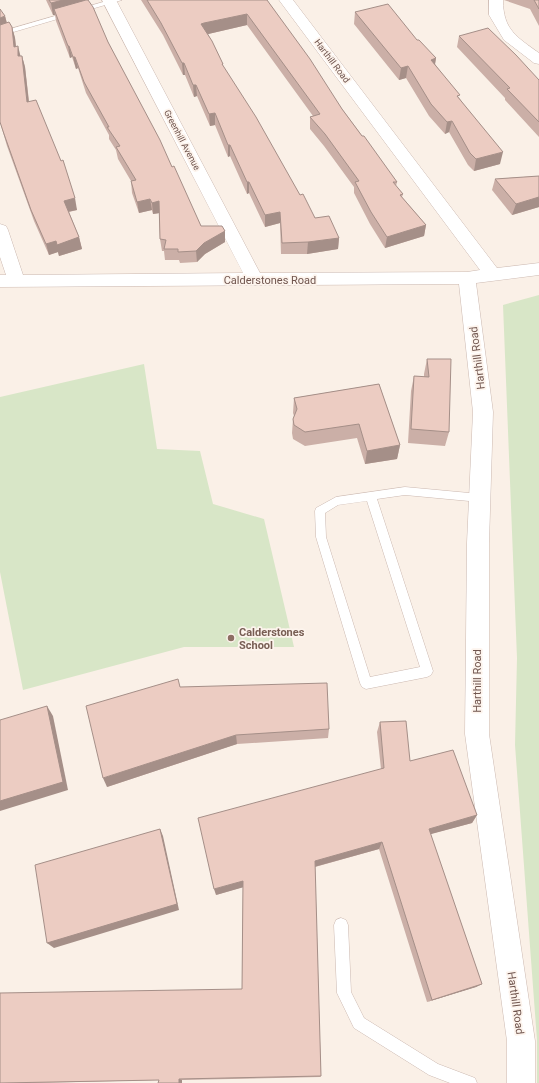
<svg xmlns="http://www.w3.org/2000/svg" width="539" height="1083" viewBox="0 0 539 1083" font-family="Roboto,sans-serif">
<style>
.green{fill:#d8e6c7}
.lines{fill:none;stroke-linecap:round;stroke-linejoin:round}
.service-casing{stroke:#ccb9b1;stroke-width:1}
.minor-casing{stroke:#ccb9b1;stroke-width:1}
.service{fill:#fff;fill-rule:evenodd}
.minor{fill:#fff;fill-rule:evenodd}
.wall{fill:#cbafa7}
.shaded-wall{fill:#a58f88}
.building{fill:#ecccc2;stroke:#a58f88}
.education-dot{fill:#8d6e63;stroke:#fdf4ed;stroke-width:1.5}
.labels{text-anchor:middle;stroke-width:3.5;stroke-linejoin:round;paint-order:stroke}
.far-street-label{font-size:9px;fill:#70554e;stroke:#fdf4ed}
.street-label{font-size:11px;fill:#70554e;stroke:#fdf4ed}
.education-label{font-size:11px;font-weight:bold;fill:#785e54;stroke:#fdf4ed;text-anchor:start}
</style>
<rect width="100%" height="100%" fill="#faf0e7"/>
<g class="green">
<path d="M539 295V1083H537V1040L515 745 517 658 503 305Z"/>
<path d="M144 364 157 449 200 451 213 504 264 519 294 647H184L23 690 0 572V397Z"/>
</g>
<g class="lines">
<defs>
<g id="service">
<path d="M110 0H122L0 36V32Z"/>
<path d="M405 487 480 494 484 495 485 498 484 501 480 502 405 495 377 499 433 671 431 675 427 677 366 689 362 687 360 683 316 537 315 511 316 508 336 497ZM367 501 420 667 370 677 326 537 325 513 338 505Z"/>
<path d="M341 918 346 920 348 925 351 992 364 1018 438 1064 475 1078 477 1083H450L429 1075 354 1028 337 993 334 925 336 920Z"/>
</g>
<g id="minor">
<path d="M102 0H116L260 273 467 272 480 270 279 0H293L497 268 539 263V275L476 283 493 412 489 543V734L535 1041V1083H507V1041L465 734 467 543 473 412 459 284 0 287V275H6L0 257V224L6 226 8 230 23 275 243 273Z"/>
<path d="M489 0H503C503 30 517 37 539 53V64L534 63 504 40 489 15Z"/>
</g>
</defs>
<use href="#service" class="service-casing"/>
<use href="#minor" class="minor-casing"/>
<use href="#service" class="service"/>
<use href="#minor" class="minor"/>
</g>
<g class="wall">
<path d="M46 0H84L108 42 172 167 201 226 225 231V242L205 254 197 262 180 263 179 260H165L164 251H162L160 239 159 213 153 214 152 210 139 213 132 193 131 181 118 159 116 150 109 139V135L86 93 78 68 76 69 72 57 70 58 56 21 55 15H53Z"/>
<path d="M141 0H267L342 109 397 182 396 186 403 194 402 197 426 225 424 236 385 248 370 224 354 193V187L324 146 310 129V117L313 116 247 25 208 34 223 64V67L300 195 315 218 339 238 338 249 307 254H281L280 223 265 227 249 193 247 194 230 156 228 157 215 125 210 126 197 96 194 97 185 75H183L163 35Z"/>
<path d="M504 0H539V26L530 9Z"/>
<path d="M355 12 417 40 436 58 435 64 460 99 500 164 474 171 468 165 449 132 445 134 429 116 406 78 399 80 354 24Z"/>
<path d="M5 16 7 23 12 27 15 38 16 46 20 56H22L25 67 29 101 77 210 69 212 79 237 82 249 59 256 58 252 49 255 34 221 7 146 0 122Z"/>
<path d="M459 36 539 80V137L505 100V98L457 47Z"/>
<path d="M539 176V207L512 215 492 190 495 179Z"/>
<path d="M427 359 449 432 445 446 408 443 411 391 414 376 424 377V374Z"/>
<path d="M379 384 400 445 397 459 365 464 357 438 305 446 293 439 292 433 293 419 294 416 293 413 294 398Z"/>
<path d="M180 687 329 729 328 738 237 744 107 787Z"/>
<path d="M380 722 410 761 477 815 472 823 430 834 482 984 476 987 427 1002 379 849 315 867 321 1076 320 1077 182 1080V1083H158L159 1080 35 1083H0L242 989 243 887 216 895 381 769 377 732Z"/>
</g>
<g class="shaded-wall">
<path d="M63 0H84L85 6 54 9 55 15H53L51 3Z"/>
<path d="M247 14V25L204 35 201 24 204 23Z"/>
<path d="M5 16 8 28 0 31V18Z"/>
<path d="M12 27 15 38 17 58 14 47Z"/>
<path d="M18 46 21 58 18 56Z"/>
<path d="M68 46H69L72 57 70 58Z"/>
<path d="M22 56 25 67 30 113 27 102Z"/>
<path d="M73 57H75L78 68 76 69Z"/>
<path d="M436 58 434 70 431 60Z"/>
<path d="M182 63H184L185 75H183Z"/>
<path d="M408 66 406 78 399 80 401 68Z"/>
<path d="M193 85H196L197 96 194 97Z"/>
<path d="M215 113V125L210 126 209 114Z"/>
<path d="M452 121 449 132 445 134 447 122Z"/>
<path d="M228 145H230V156L228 157Z"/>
<path d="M503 152 500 164 474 171 476 159Z"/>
<path d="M247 182H249V193L247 194Z"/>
<path d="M539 197V207L512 215 516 204Z"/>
<path d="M75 198 77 210 67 212 64 201Z"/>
<path d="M150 199 152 210 139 213 137 202Z"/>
<path d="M159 201 160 213 153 214 152 203Z"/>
<path d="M280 212V223L265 227V215Z"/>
<path d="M426 225 424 236 385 248 387 237Z"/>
<path d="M225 231V242L205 254 197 262 196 251 204 243Z"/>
<path d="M79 237 82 249 59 256 58 252 49 255 46 244 56 241Z"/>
<path d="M339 238 338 249 307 254 308 242Z"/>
<path d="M400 445 397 459 365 464 367 451Z"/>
<path d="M47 706 53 716 68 790 0 811V801Z"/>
<path d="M236 735 237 744 107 787 103 778Z"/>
<path d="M477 815 472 823 424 836 429 829Z"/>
<path d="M160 829 163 836 179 910 54 948 47 943Z"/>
<path d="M382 842 379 849 314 867 315 861Z"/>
<path d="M243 881 244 887 216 895 214 889Z"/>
<path d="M482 984 476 987 427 1002 432 1000Z"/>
<path d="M179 1079 182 1080V1083H179Z"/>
</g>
<g class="building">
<path d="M49 0H63L51 3Z"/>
<path d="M86 0H88L93 7 108 42 160 140 172 167 174 166 201 226H222L225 231 204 243 196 251 178 252V249H164L166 240 160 239 159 201 152 203 150 199 137 202 131 181 136 180 116 147 120 146 107 127H109L84 82 75 57H73L69 46H68L54 9Z"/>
<path d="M147 0H267L310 59 342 109 362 136H364L397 182H393L403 194 400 195 426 225 387 237 371 212 355 182 359 181 325 134 310 117 320 114 247 14 204 23 201 24 212 41 223 64H222L256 117 300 195 303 194 315 218 329 216 339 238 308 242 282 243 280 212 265 215 249 182H247L230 145H228L215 113 209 114 196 85H193L184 63H182L161 23Z"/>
<path d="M534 0H539V9Z"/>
<path d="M388 4 417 40H419L436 58 431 60 460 95 457 96 503 152 476 159 470 153 452 121 447 122 431 104 408 66 401 68 355 12Z"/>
<path d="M0 9 5 16 0 18Z"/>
<path d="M9 22 12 27 14 47 18 46V56H22L27 102 36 100 61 161 63 160 75 198 64 201 79 237 57 245 56 241 46 244 31 210 4 134 0 122V25Z"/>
<path d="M488 28 516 55 539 80V122L507 89 510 88 459 36Z"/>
<path d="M539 176V197L516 204 495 179Z"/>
<path d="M427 359H451L449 432 411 429 414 376 429 377Z"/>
<path d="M379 384 400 445 367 451 359 424 305 432 294 425 293 419 297 409 294 398Z"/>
<path d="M178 679 180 687 327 683 329 729 236 735 103 778 86 706Z"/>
<path d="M47 706 63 782 0 801V720Z"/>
<path d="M406 721 410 761 453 750 477 815 429 829 482 984 432 1000 382 842 315 861 321 1076 179 1079V1083H158L159 1080 0 1083V993L242 989 243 881 214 889 198 818 384 768 380 722Z"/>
<path d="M160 829 177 904 47 943 35 865Z"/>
</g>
<circle class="education-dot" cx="231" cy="638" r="4"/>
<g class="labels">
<g class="far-street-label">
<text transform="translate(332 61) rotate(53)" y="3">Harthill Road</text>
<text transform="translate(182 140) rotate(62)" y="3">Greenhill Avenue</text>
</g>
<g class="street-label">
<text x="270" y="284">Calderstones Road</text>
<text transform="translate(477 358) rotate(-97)" y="4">Harthill Road</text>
<text transform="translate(477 681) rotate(-90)" y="4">Harthill Road</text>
<text transform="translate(516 1003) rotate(82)" y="4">Harthill Road</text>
</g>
<g class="education-label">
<text x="239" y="636">Calderstones<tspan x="239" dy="13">School</tspan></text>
</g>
</g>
</svg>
